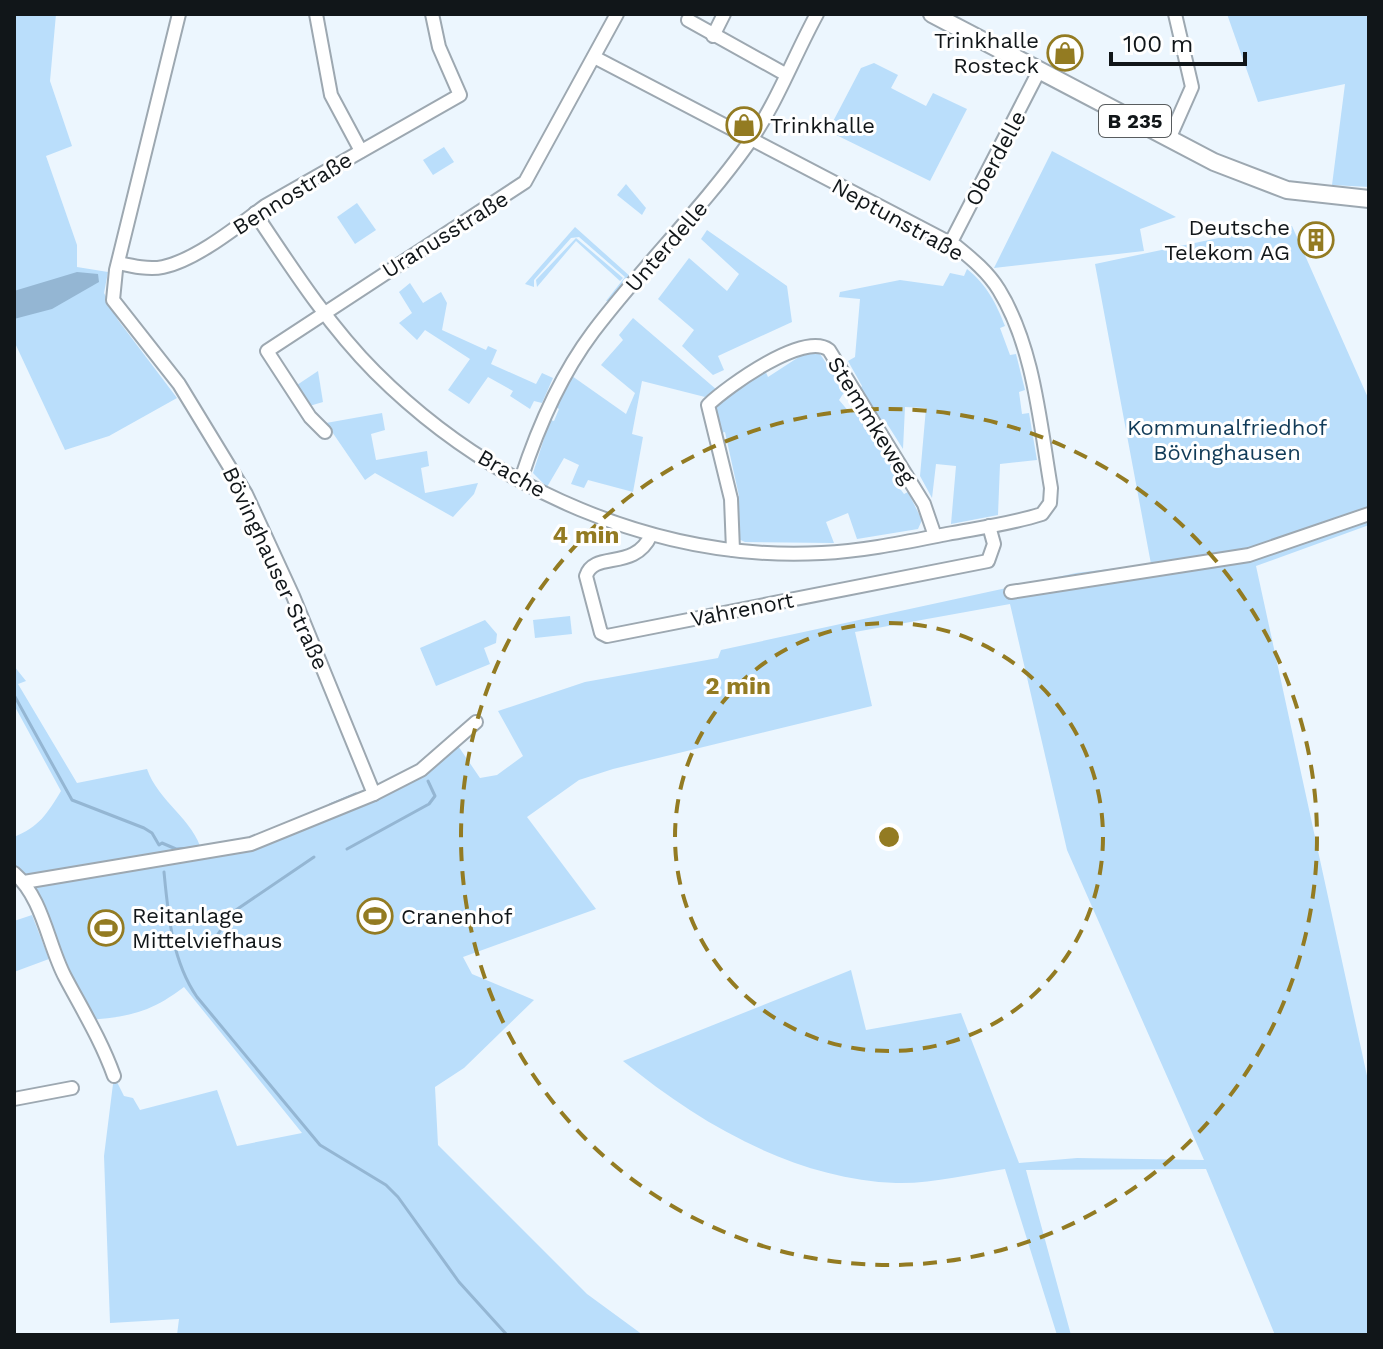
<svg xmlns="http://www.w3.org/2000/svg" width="1383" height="1349" viewBox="0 0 1383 1349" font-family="'Work Sans',sans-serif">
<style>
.green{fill:#badefb}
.water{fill:#94b6d3}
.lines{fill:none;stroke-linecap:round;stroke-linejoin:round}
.stream{stroke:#94b6d3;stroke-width:3}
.minor-casing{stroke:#9da8b1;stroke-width:16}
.major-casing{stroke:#9da8b1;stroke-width:20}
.minor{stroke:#fff;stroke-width:12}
.major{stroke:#fff;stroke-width:16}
.ring{fill:none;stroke:#937b22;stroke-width:4;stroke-dasharray:14 10}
.labels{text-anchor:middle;stroke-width:6;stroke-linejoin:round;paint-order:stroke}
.shield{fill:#fff;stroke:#585c5e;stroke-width:2}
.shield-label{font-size:20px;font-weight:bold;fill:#111619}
.poi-label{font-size:22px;fill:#111619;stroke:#fff;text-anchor:start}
.street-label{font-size:22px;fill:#111619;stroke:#fff}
.park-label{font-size:22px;fill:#113b58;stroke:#fff}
.centre{fill:#937b22;stroke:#fff;stroke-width:4}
.ring-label{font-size:24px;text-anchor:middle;font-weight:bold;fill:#937b22;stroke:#fff;stroke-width:6;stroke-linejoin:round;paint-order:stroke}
</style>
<rect width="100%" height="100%" fill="#ecf6fe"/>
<g class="green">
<path d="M14 14H56L50 81 72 146 46 156 77 245V267L108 272 104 293 118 320 177 398 109 436 65 450 14 341Z"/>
<path d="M1227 14H1369V187L1332 185 1345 84 1258 102Z"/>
<path d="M874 63 898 75 891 88 926 106 933 93 967 109 930 181 828 131 861 68Z"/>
<path d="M444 147 454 162 433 175 423 160Z"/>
<path d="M1052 151 1176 217 1140 229 1144 251 994 268Z"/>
<path d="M626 184 646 208 642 215 617 195Z"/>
<path d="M357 203 376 230 355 244 337 217Z"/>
<path d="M1292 226 1369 400V508L1352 514 1369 519V525L1256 566 1369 1085V1335H1275L1206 1169 1026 1170 1071 1335H1057L1005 1169C970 1174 932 1184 896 1183 794 1179 700 1124 623 1061L851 970 866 1030 961 1013 1019 1163 1077 1158 1204 1160 1067 850 1010 604 855 632 872 706 613 769 579 780 527 817 596 909 463 957 472 974 534 1000 464 1068 435 1087 438 1145 587 1294 643 1335H177L179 1319 110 1323 104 1156 114 1076 124 1096 133 1098 140 1110 217 1090 237 1146 302 1133 184 987C151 1012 132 1016 91 1020L33 898 14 873V837C39 827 47 814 61 791L14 705V666L26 681 18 684 77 783 147 769C158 801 194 820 202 852L251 844 395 784 454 740 480 778 497 775 523 756 498 711 585 682 718 658 721 650 1076 573 1151 564 1095 264 1242 233Z"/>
<path d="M575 227 632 278 611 301H606L625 277 579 237 571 238 534 280V287L525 284Z"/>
<path d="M707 230 787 286 792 322 718 356 724 370 713 375 682 346 694 330 658 299 689 258 727 291 739 274 701 239Z"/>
<path d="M576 238 623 278 620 281 576 241 537 287 536 280Z"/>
<path d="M967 269C987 285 996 303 1005 326L1000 328 1010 355 1016 354 1025 390 1019 392 1022 414 1029 413 1037 460 1000 464 998 515 951 524 956 466 936 464 932 498 920 476 926 408 905 407 903 449 884 419 876 422 857 393 862 386 848 361 855 357 860 299 839 297 840 292 900 280 943 286 950 273 964 276Z"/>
<path d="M410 283 423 303 441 292 447 303 442 330 486 350 488 346 497 350 491 364 536 384 542 373 553 378 542 403 534 401 530 409 510 396 513 391 488 377 469 404 448 390 470 359 425 330 417 340 399 323 412 313 399 292Z"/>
<path d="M633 318 717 390 705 397 642 381 632 434 643 437 633 492 588 480 584 488 571 484 579 465 564 458 547 487 533 473 550 420 554 421 559 409 556 407 572 376 626 414 635 393 601 365 623 340 619 335Z"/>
<path d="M818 351 845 391 839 400 850 413 855 410 902 481 898 486 904 494 908 492 922 520 918 529 857 539 848 513 826 522 834 543 745 542 734 537V497L739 496 725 432 718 434 711 414 714 404 765 370 768 377 805 353Z"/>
<path d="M318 371 323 402 306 407 294 387Z"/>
<path d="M382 413 385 430 371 434 376 460 427 451 429 466 421 468 425 493 478 483 474 494 453 517 375 473 365 480 326 423Z"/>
<path d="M570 616 572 634 535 638 533 620Z"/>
<path d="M485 620 497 634 496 643 484 648 490 664 436 686 420 648Z"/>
<path d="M32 915 49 959 14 972V921Z"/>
</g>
<path class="water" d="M77 272 98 274 99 282 52 309 14 319V291Z"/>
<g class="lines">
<g class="stream">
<path d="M14 695 72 800 144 828 152 833 159 845 162 843 176 849 196 848"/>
<path d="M330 805 356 794"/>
<path d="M347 849 429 804 435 796 428 781"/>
<path d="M164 872C168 914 172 961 197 997L320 1145 386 1185 398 1197 459 1282 507 1335"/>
<path d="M193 947 214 940 233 912 314 857"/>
</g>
<defs>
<g id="minor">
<path d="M179 14 116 270 113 300 179 384 246 494 293 596 374 794"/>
<path d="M316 14 331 95 361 151"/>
<path d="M688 20 785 74"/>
<path d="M713 36 724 14"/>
<path d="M1169 139 1192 87 1175 14"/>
<path d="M255 213C291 267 329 326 375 372 491 488 657 562 822 553 864 551 906 542 947 534 979 528 1011 524 1042 514L1050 503 1051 488C1040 424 1034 347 999 290 988 272 972 259 956 246L594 57"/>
<path d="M950 244 1039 71"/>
<path d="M119 263C132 266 149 270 163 267 196 260 238 226 265 206L460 95 439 47 432 14"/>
<path d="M325 432 310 417 267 351 525 182 617 14"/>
<path d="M521 479C538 427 560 376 593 332 642 267 701 210 748 144 776 105 794 56 817 14"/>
<path d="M651 535C634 572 594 550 586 576L601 633 607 636 988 561 994 544 989 526"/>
<path d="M733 550 731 499 708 405C728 386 804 331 829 350L924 504 935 536"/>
<path d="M1011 592 1249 555 1369 514"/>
<path d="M14 873C43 898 48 945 65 977 83 1011 101 1040 114 1076"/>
<path d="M24 882 251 844 374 794 421 770 476 722"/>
<path d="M14 1099 72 1088"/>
</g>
<path id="major" d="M932 14 1214 162 1287 190 1369 199"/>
</defs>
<use href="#minor" class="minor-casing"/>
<use href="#major" class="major-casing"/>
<use href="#minor" class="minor"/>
<use href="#major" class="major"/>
</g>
<g class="ring">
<circle cx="889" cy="837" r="214"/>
<circle cx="889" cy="837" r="428"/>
</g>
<defs>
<symbol id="shop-ring" viewBox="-11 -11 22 22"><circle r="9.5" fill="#fff" stroke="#937b22" stroke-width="1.5"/><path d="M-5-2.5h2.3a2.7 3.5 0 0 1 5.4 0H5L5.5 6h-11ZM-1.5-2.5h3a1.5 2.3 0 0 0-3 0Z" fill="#937b22"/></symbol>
<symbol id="building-ring" viewBox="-11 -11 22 22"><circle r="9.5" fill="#fff" stroke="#937b22" stroke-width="1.5"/><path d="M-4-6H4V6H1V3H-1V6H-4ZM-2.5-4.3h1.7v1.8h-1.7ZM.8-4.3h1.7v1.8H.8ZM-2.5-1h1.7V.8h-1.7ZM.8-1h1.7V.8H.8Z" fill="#937b22"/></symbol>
<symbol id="stadium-ring" viewBox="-11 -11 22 22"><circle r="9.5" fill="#fff" stroke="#937b22" stroke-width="1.5"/><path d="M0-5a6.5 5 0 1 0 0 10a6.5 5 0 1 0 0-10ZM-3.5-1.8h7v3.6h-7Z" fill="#937b22"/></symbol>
</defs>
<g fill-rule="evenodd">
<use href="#shop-ring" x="1045" y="33" width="40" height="40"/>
<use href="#shop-ring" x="724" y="105" width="40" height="40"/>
<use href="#building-ring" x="1296" y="220" width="40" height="40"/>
<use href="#stadium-ring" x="355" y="896" width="40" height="40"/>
<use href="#stadium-ring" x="86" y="908" width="40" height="40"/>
</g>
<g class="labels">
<rect class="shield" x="1099" y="105" width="72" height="32" rx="6"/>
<g class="shield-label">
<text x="1135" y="128">B 235</text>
</g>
<g class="poi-label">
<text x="1039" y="48" text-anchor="end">Trinkhalle<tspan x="1039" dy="25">Rosteck</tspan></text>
<text x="770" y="133">Trinkhalle</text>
<text x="1290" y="235" text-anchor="end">Deutsche<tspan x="1290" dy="25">Telekom AG</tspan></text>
<text x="132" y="923">Reitanlage<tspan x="132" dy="25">Mittelviefhaus</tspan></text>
<text x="401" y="924">Cranenhof</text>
</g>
<g class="street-label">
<text transform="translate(995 158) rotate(-62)" y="8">Oberdelle</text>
<text transform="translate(292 193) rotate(-32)" y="8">Bennostraße</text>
<text transform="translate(898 219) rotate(29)" y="8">Neptunstraße</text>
<text transform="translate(445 234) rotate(-32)" y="8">Uranusstraße</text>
<text transform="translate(666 246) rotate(-49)" y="8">Unterdelle</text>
<text transform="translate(872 420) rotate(58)" y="8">Stemmkeweg</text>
<text transform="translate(512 473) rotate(30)" y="8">Brache</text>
<text transform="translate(276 568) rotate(65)" y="8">Bövinghauser Straße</text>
<text transform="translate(742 609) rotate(-11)" y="8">Vahrenort</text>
</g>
<g class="park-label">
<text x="1227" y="435">Kommunalfriedhof<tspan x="1227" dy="25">Bövinghausen</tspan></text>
</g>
</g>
<circle cx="889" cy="837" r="12" class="centre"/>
<g class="ring-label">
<text x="586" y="543">4 min</text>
<text x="738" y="694">2 min</text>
</g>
<rect width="1383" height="1349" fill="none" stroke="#111619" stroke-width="32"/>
<path d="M1111 52v12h134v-12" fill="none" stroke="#111619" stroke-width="4"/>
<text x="1123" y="52" font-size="24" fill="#111619" stroke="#ffffff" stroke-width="6" paint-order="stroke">100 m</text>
</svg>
